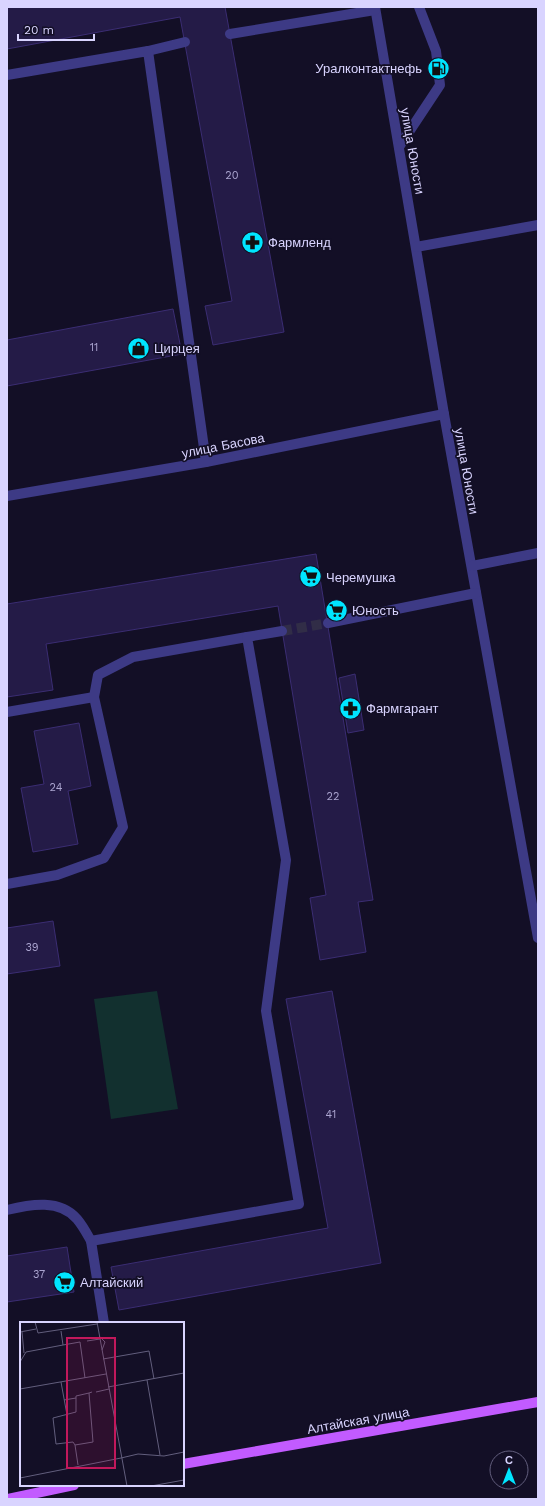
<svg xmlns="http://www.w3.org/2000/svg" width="545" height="1506" viewBox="0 0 545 1506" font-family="'Work Sans',sans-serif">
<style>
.green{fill:#12302f}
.building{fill:#241b47;stroke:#3b2d73}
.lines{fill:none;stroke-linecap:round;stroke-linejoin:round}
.minor-tunnel{stroke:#312d47;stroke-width:10;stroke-dasharray:10 5;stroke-linecap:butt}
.minor{stroke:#3d3a85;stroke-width:10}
.major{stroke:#c25bff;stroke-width:10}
.labels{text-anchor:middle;stroke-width:3.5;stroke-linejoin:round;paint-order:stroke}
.number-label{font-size:11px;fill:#aca6d1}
.poi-label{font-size:13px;fill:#d9d4ff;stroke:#130f26;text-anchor:start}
.street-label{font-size:13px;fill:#d9d4ff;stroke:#130f26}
.inset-road{fill:none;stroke:#625e7d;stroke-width:1}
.view{fill:#c2185b;fill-opacity:0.15;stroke:#c2185b;stroke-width:2}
.inset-edge{fill:none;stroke:#d9d4ff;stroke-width:2}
</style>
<rect width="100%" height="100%" fill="#130f26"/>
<path class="green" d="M157 991 178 1109 111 1119 94 999Z"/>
<g class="building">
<path d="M7 7H225L284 332 213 345 205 306 232 301 180 17 7 49Z"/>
<path d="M173 309 182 354 7 386V340Z"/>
<path d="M316 554 373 900 358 902 366 952 320 960 310 898 326 895 278 606 46 644 53 690 7 697V604Z"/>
<path d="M355 674 364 730 348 733 339 678Z"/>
<path d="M79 723 91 786 68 791 78 844 33 852 21 788 44 784 34 731Z"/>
<path d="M53 921 60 966 7 974V928Z"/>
<path d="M332 991 381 1263 119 1310 111 1267 328 1228 286 999Z"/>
<path d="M67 1247 74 1292 7 1302V1256Z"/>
</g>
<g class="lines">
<path class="minor-tunnel" d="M282 631 328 623"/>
<g class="minor">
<path d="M375 7 444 414 538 938"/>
<path d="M230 34 375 10"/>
<path d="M148 51 185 42"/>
<path d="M7 75 148 51 206 462"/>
<path d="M399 147 440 85 436 51 419 7"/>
<path d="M416 247 538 225"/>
<path d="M7 496 206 462 444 414"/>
<path d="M472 566 538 553"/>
<path d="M328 623 476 593"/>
<path d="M7 712 94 697"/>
<path d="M7 884 57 875 104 858 123 827 94 697 98 675 133 657 247 637"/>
<path d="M7 1210C31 1204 60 1199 77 1219 83 1226 87 1234 91 1241"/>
<path d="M104 1323 91 1241 299 1204 266 1011 286 860 247 637 282 631"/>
</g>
<g class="major">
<path d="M183 1464 538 1402"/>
<path d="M8 1499 74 1485"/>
</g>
</g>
<defs>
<symbol id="fuel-disc" viewBox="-11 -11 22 22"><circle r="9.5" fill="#00e5ff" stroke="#130f26"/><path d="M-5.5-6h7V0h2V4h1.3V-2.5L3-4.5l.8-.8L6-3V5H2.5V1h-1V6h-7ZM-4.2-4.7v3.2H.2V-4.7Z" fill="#111"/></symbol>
<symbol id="pharmacy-disc" viewBox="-11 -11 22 22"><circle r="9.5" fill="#00e5ff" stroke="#130f26"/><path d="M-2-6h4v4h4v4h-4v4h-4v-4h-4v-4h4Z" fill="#111"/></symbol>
<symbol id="shop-disc" viewBox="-11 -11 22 22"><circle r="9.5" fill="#00e5ff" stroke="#130f26"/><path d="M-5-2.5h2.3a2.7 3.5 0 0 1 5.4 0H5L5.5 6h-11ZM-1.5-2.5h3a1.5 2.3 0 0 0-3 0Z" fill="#111"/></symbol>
<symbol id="supermarket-disc" viewBox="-11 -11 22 22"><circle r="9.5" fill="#00e5ff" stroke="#130f26"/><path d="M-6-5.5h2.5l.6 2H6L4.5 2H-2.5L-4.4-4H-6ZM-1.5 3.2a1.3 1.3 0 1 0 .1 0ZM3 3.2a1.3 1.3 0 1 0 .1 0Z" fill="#111"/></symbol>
</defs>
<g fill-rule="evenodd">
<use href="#fuel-disc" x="426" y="56" width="25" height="25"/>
<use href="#pharmacy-disc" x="240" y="230" width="25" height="25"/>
<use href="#shop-disc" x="126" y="336" width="25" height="25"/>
<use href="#supermarket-disc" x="298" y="564" width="25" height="25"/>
<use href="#supermarket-disc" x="324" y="598" width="25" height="25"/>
<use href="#pharmacy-disc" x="338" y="696" width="25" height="25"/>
<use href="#supermarket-disc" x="52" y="1270" width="25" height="25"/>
</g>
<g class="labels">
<g class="number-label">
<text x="232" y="179">20</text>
<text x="94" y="351">11</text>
<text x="56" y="791">24</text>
<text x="333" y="800">22</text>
<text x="32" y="951">39</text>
<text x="331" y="1118">41</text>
<text x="39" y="1278">37</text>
</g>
<g class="poi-label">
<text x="422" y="73" text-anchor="end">Уралконтактнефь</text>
<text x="268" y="247">Фармленд</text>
<text x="154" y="353">Цирцея</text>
<text x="326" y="582">Черемушка</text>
<text x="352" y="615">Юность</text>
<text x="366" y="713">Фармгарант</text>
<text x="80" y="1287">Алтайский</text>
</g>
<g class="street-label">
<text transform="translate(413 151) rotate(80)" y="5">улица Юности</text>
<text transform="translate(223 445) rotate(-11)" y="5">улица Басова</text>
<text transform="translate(467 471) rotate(80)" y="5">улица Юности</text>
<text transform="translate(358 1420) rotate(-10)" y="5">Алтайская улица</text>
</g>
</g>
<g transform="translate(20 1322)">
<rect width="164" height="164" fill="#130f26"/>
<path class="inset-road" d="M15 0 18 11 77 2M77 0 107 164M41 9 43 23 60 20 65 56M0 10 16 7M2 10 4 31M79 14 85 20 82 28M67 19 80 17M83 37 129 29 134 57M0 40 6 30 43 23M127 58 140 133M41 60 47 93M88 65 164 51M0 67 86 52M76 70 89 67M44 78 56 76M55 123 53 120 36 122 33 96 56 90V74L69 71M101 136 118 132 144 134 164 130M58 143 55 123 73 120 69 71 72 70M0 156 101 136M131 164 164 158"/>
<path class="view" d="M47 16H95V146H47Z"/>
<rect width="164" height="164" class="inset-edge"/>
</g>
<rect width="545" height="1506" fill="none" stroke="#d9d4ff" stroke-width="16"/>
<g transform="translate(509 1470)"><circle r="19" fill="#130f26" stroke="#625e7d"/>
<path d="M0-3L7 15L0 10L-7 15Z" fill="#00e5ff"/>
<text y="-6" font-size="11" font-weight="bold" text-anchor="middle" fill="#d9d4ff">С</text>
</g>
<path d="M18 34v6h76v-6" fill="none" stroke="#d9d4ff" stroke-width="2"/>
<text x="24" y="34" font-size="12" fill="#d9d4ff" stroke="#130f26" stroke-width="3" paint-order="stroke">20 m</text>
</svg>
